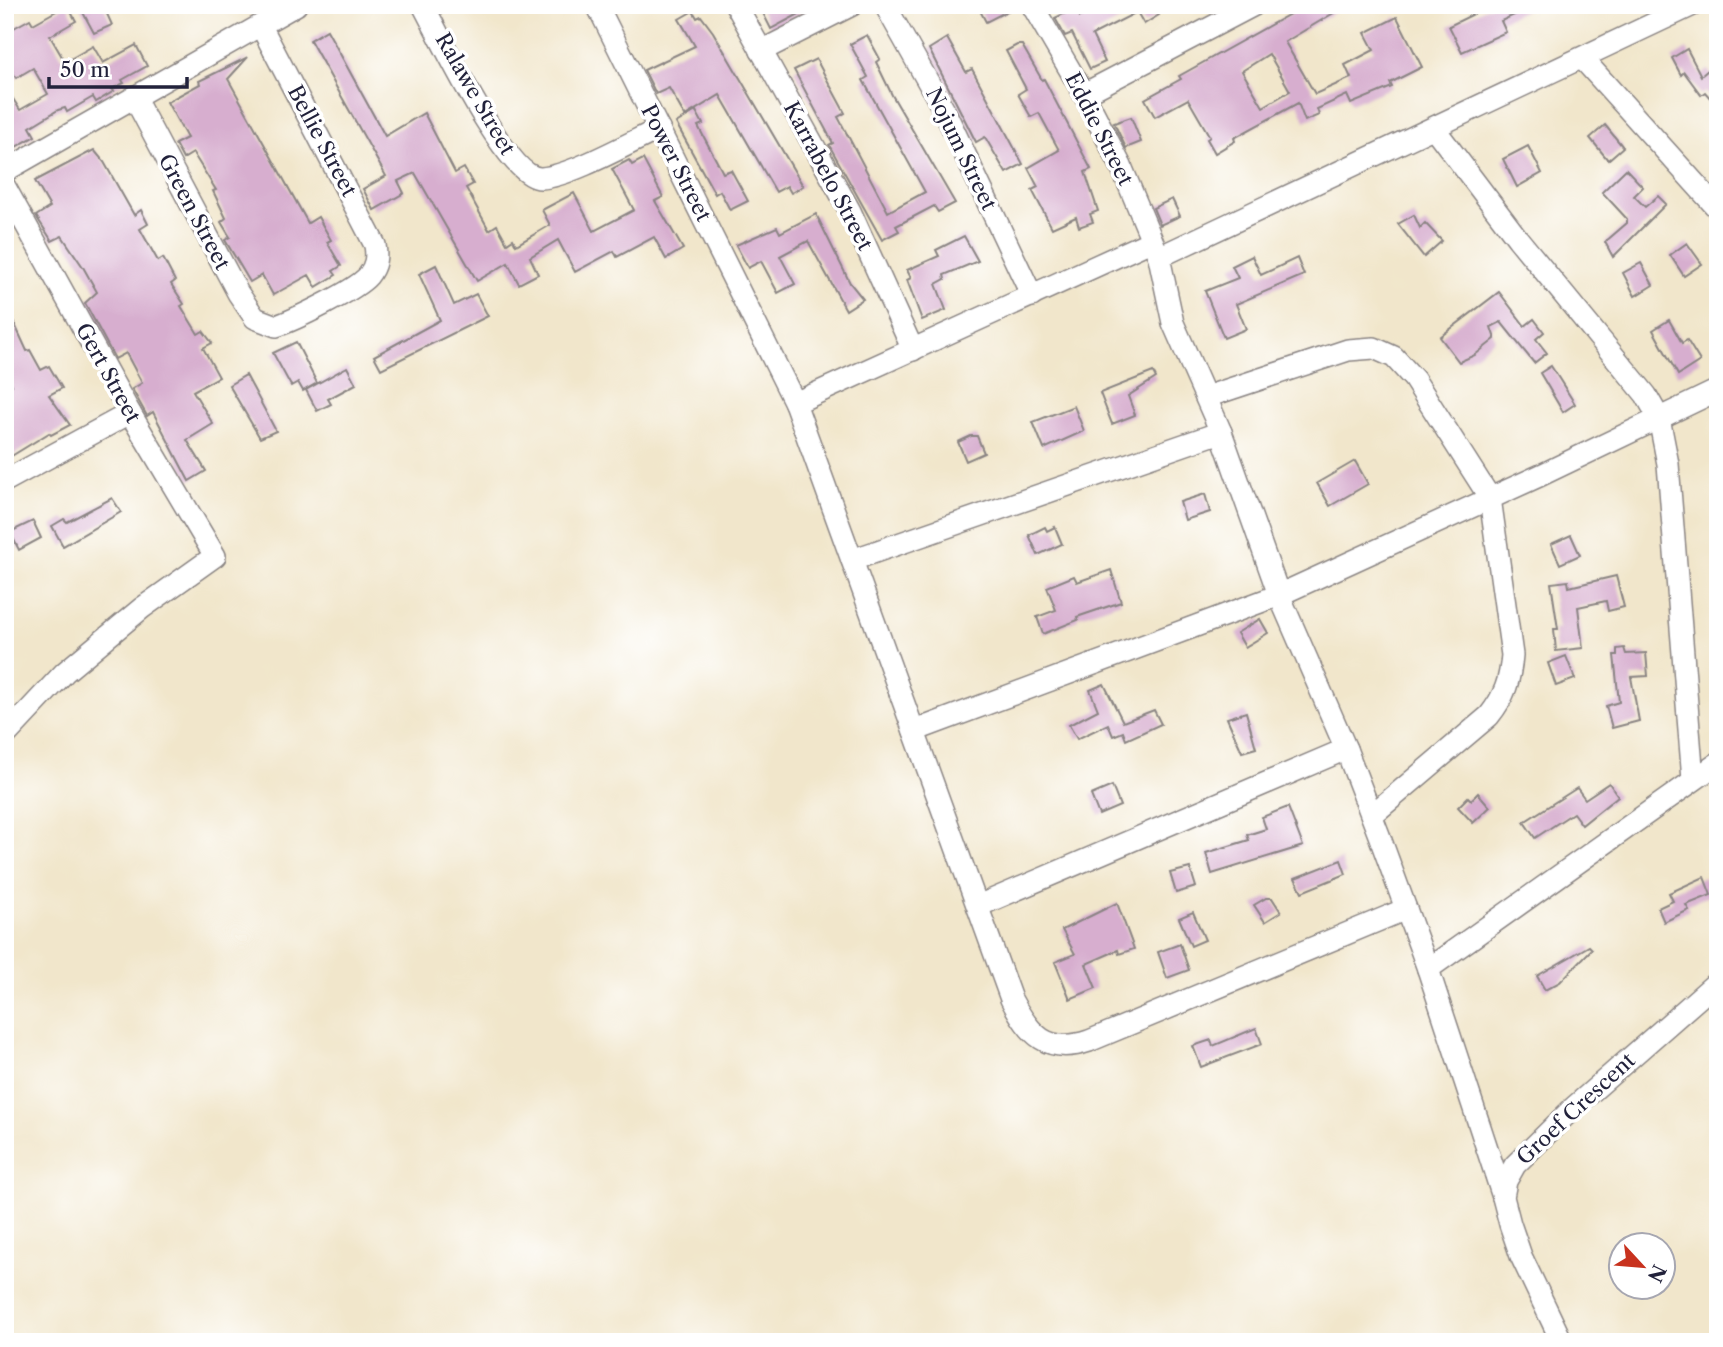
<svg xmlns="http://www.w3.org/2000/svg" width="1723" height="1347" viewBox="0 0 1723 1347" font-family="'Libre Caslon Text',serif">
<style>
.building{fill:#d7aecf;fill-rule:evenodd}
.lines{fill:none;stroke-linecap:round;stroke-linejoin:round}
.minor-casing{stroke:#8a8483;stroke-width:24}
.minor{stroke:#fff;stroke-width:21}
.labels{text-anchor:middle;stroke-width:7;stroke-linejoin:round;paint-order:stroke}
.street-label{font-size:21px;fill:#22223b;stroke:#fff}
</style>
<rect width="100%" height="100%" fill="#fff"/>
<filter id="ink" filterUnits="userSpaceOnUse"><feTurbulence type="fractalNoise" baseFrequency=".0143" numOctaves="2"/><feDisplacementMap in="SourceGraphic" scale="14" xChannelSelector="R" yChannelSelector="G"/><feConvolveMatrix kernelMatrix="1 2 1 2 8 2 1 2 1" color-interpolation-filters="sRGB"/></filter>
<filter id="wash" filterUnits="userSpaceOnUse"><feTurbulence type="fractalNoise" baseFrequency=".00686" numOctaves="4" result="noise"/><feDisplacementMap in="SourceGraphic" scale="28" xChannelSelector="R" yChannelSelector="G"/><feGaussianBlur stdDeviation="1.57" result="paint"/><feColorMatrix in="noise" values="0 0 0 0 0 0 0 0 0 0 0 0 0 0 0 0 0 1.4 0 .05"/><feComposite in="paint" operator="in"/></filter>
<g filter="url(#wash)">
<rect width="100%" height="100%" fill="#f1e6cb"/>
<g id="blocks">
<g class="building">
<path d="M67 5 76 21 50 36 65 62 93 46 103 63 136 45 147 66 122 80 124 83 112 89 114 91 96 102 93 97 67 112 65 108 58 110 30 127 35 136 5 153V86L20 110 48 94 33 68 16 78 5 60V33L30 19 33 24Z"/>
<path d="M79 5H103L112 25 94 33Z"/>
<path d="M759 5H816L771 29Z"/>
<path d="M977 5H1019L986 22Z"/>
<path d="M1104 5H1153L1159 15 1144 24 1137 12 1092 35 1105 62 1090 69 1072 33 1065 36 1055 18 1076 8 1080 17Z"/>
<path d="M1306 5H1347L1285 42 1315 94 1351 78 1345 65 1374 50 1365 33 1397 17 1422 67 1390 83 1392 87 1351 104 1347 95 1317 109 1319 115 1305 121 1298 103 1234 138 1235 141 1215 153 1207 139 1210 137 1188 99 1155 117 1145 99 1181 79 1179 76ZM1269 54 1290 91 1263 107 1242 71Z"/>
<path d="M1492 5H1536L1501 21 1506 32 1462 52 1449 26Z"/>
<path d="M693 11 697 18 701 16 713 32 803 186 791 193 787 186 776 192 720 95 685 116 669 88 656 94 644 70 695 46 679 19Z"/>
<path d="M327 30 385 136 424 113 455 173 464 168 473 184 466 188 489 230 497 225 507 243 513 239 516 245 550 225 542 210 574 193 594 231 634 210 612 169 629 160 632 165 643 159 663 197 655 201 683 249 666 259 654 237 617 257 614 251 575 272 558 240 530 257 538 274 519 284 508 263 477 281 415 173 398 181 404 193 374 210 363 189 386 176 310 40Z"/>
<path d="M867 35 880 59 876 62 892 95 955 203 938 212 934 206 896 226 899 231 882 240 829 145 833 143 794 70 816 59 845 113 838 117 888 212 925 192 863 80 868 77 850 44Z"/>
<path d="M947 38 966 72 972 69 1023 164 1006 173 985 137 976 142 929 49Z"/>
<path d="M1017 45H1022L1042 80 1044 79 1091 169 1085 172 1098 211 1090 214 1093 222 1079 227 1076 217 1052 228 1032 190 1038 187 1028 168 1059 150 1039 113 1031 117 1018 94 1026 89 1006 51Z"/>
<path d="M1687 49 1701 76 1708 70 1718 84V107L1705 92 1701 95 1684 72 1681 75 1672 58Z"/>
<path d="M248 57 228 79 308 223 318 217 331 240 327 242 341 266 333 271 336 275 316 287 309 275 273 295 262 275 250 282 225 240 230 237 221 222 226 218 213 191 216 190 193 153 183 159 175 144 187 138 167 102 200 84 199 81Z"/>
<path d="M696 111 703 124 698 126 723 173 731 170 748 201 730 210 720 191 715 194 676 123Z"/>
<path d="M1131 117 1141 142 1126 148 1114 123Z"/>
<path d="M1605 125 1623 147 1608 160 1590 138Z"/>
<path d="M1528 146 1542 173 1517 187 1503 159Z"/>
<path d="M94 150 104 162 134 215 141 210 148 224 140 229 158 261 163 258 175 281 171 284 184 304 181 306 198 334 203 331 212 343 203 348 219 377 193 391 213 424 187 440 206 471 189 481 153 412 147 416 132 389 142 383 126 353 115 359 85 303 97 292 83 267 62 236 52 241 36 216 50 207 35 181Z"/>
<path d="M1626 169 1643 187 1634 196 1645 207 1658 196 1666 204 1613 257 1605 242 1627 223V219L1602 192Z"/>
<path d="M1172 199 1180 216 1160 225 1153 208Z"/>
<path d="M816 214 850 283 863 299 846 310 808 241 780 256 795 284 778 293 761 261 748 268 736 245 777 227 780 233Z"/>
<path d="M1414 215 1420 228 1425 223 1442 241 1424 257 1398 224Z"/>
<path d="M964 236 978 261 944 275 945 279 936 284 946 310 922 320 907 280 911 278 907 270 939 256 936 250Z"/>
<path d="M1687 243 1702 264 1684 276 1670 255Z"/>
<path d="M1252 256 1261 275 1297 258 1304 275 1236 304 1246 329 1224 338 1205 291 1238 278 1232 266Z"/>
<path d="M1641 263 1653 285 1635 296 1623 273Z"/>
<path d="M436 265 454 305 476 294 488 316 381 369 374 356 440 320 419 274Z"/>
<path d="M1499 292 1525 326 1534 319 1544 332 1536 339 1547 353 1534 363 1501 322 1491 327 1495 339 1475 355 1459 362 1440 337Z"/>
<path d="M5 303 27 351 30 350 41 370 49 366 62 388 49 395 70 425 51 435 49 433 5 460V389L12 385 5 373Z"/>
<path d="M1669 320 1682 343 1687 340 1700 361 1678 375 1653 330Z"/>
<path d="M296 342 317 383 303 391 298 382 291 386 273 353Z"/>
<path d="M1551 366 1575 404 1563 412 1540 373Z"/>
<path d="M347 367 356 384 328 399 331 404 317 411 306 390Z"/>
<path d="M1153 372 1156 378 1128 396 1135 415 1112 424 1100 393Z"/>
<path d="M246 375 276 431 260 438 229 385Z"/>
<path d="M1074 406 1084 431 1044 449 1033 422Z"/>
<path d="M971 436H977L984 453 966 461 958 442Z"/>
<path d="M1355 461 1368 484 1330 506 1317 483Z"/>
<path d="M1205 494 1210 512 1185 520 1180 502Z"/>
<path d="M112 498 121 512 63 546 52 526 64 519 67 522Z"/>
<path d="M33 521 41 538 19 550 10 532Z"/>
<path d="M1045 527 1047 531 1055 527 1062 544 1038 555 1029 535Z"/>
<path d="M1571 535 1580 555 1560 564 1551 544Z"/>
<path d="M1111 570 1121 602 1077 617 1078 620 1043 634 1037 617 1056 610 1047 587 1074 576 1077 582Z"/>
<path d="M1616 576 1624 607 1608 611 1606 601 1578 607 1583 648 1556 651 1554 629H1558L1551 583 1568 581 1569 587Z"/>
<path d="M1260 619 1268 633 1245 647 1237 633Z"/>
<path d="M1624 648 1626 654 1646 653 1648 676 1631 677 1639 721 1612 728 1606 706 1619 702 1614 655H1617V649Z"/>
<path d="M1566 656 1575 679 1556 686 1548 663Z"/>
<path d="M1104 684 1123 722 1154 710 1161 724 1126 740 1123 732 1113 736 1108 724 1077 739 1069 725 1098 710 1090 690Z"/>
<path d="M1246 712 1256 748 1242 752 1227 718Z"/>
<path d="M1609 783 1618 796 1582 825 1573 813 1535 838 1524 822 1577 788 1585 799Z"/>
<path d="M1112 786 1120 806 1099 815 1091 795Z"/>
<path d="M1478 793 1490 807 1473 823 1458 807 1468 797 1471 800Z"/>
<path d="M1288 807 1303 846 1212 874 1206 853 1249 840 1247 835 1266 829 1262 817Z"/>
<path d="M1341 860 1346 874 1302 892 1295 878Z"/>
<path d="M1190 868 1196 887 1176 893 1170 873Z"/>
<path d="M1704 877 1711 895 1686 905 1689 910 1664 922 1658 908 1673 901 1669 893Z"/>
<path d="M1266 898H1272L1281 912 1265 922 1254 905Z"/>
<path d="M1117 903 1134 949 1119 954 1118 950 1086 964 1096 988 1070 999 1055 962 1075 954 1062 930Z"/>
<path d="M1193 912 1205 940 1191 946 1179 918Z"/>
<path d="M1180 944 1189 970 1167 978 1158 952Z"/>
<path d="M1589 946 1592 949 1560 982 1545 990 1537 976Z"/>
<path d="M1256 1028 1262 1044 1201 1067 1193 1046 1211 1040 1213 1046Z"/>
</g>
</g>
</g>
<g filter="url(#ink)">
<use href="#blocks" fill-opacity="0" stroke="#8a8483" stroke-width="2"/>
<g class="lines">
<defs>
<g id="minor">
<path d="M423 5C440 36 507 179 541 178 569 177 631 142 659 129"/>
<path d="M597 5 795 403 1151 241"/>
<path d="M736 5 850 211 913 350"/>
<path d="M885 5 945 112 1032 296"/>
<path d="M1032 5 1084 94 1121 166 1159 257 1173 323 1221 432 1279 595 1346 749 1379 835 1428 969 1503 1197"/>
<path d="M761 51 852 5"/>
<path d="M1582 58 1718 209"/>
<path d="M1084 94 1254 5"/>
<path d="M134 97 238 293 255 318 276 326C295 320 356 290 368 276 376 266 377 257 375 245L261 26"/>
<path d="M1434 128 1518 239 1646 395 1659 418 1668 464 1693 780"/>
<path d="M5 171 296 5"/>
<path d="M5 187 130 413 215 556 142 608 65 672 5 736"/>
<path d="M1159 257 1693 5"/>
<path d="M1206 397 1348 350 1374 348 1394 357 1414 379 1490 498 1512 655C1510 680 1505 696 1489 716L1372 815"/>
<path d="M795 403 1011 999C1030 1035 1047 1055 1089 1041L1406 909"/>
<path d="M5 481 130 413"/>
<path d="M852 560 1221 432"/>
<path d="M914 731 1279 595 1539 476 1718 390"/>
<path d="M978 906 1346 749"/>
<path d="M1428 969 1718 763"/>
<path d="M1562 1342 1521 1256 1510 1224 1503 1197 1506 1181 1515 1165 1572 1109 1718 981"/>
</g>
</defs>
<use href="#minor" class="minor-casing"/>
<use href="#minor" class="minor"/>
</g>
</g>
<g class="labels">
<g class="street-label">
<text transform="translate(475 94) rotate(60)" y="7">Ralawe Street</text>
<text transform="translate(1099 129) rotate(63)" y="7">Eddie Street</text>
<text transform="translate(322 141) rotate(62)" y="7">Bellie Street</text>
<text transform="translate(961 149) rotate(64)" y="7">Nojum Street</text>
<text transform="translate(676 163) rotate(63)" y="7">Power Street</text>
<text transform="translate(828 176) rotate(62)" y="7">Karrabelo Street</text>
<text transform="translate(194 212) rotate(62)" y="7">Green Street</text>
<text transform="translate(108 373) rotate(61)" y="7">Gert Street</text>
<text transform="translate(1576 1109) rotate(-43)" y="7">Groef Crescent</text>
</g>
</g>
<rect width="1723" height="1347" fill="none" stroke="#fff" stroke-width="28"/>
<g transform="translate(1642 1266) rotate(116)"><circle r="33" fill="#ffffff" stroke="#a7a7b1" stroke-width="2"/>
<path d="M0-5L12 26L0 18L-12 26Z" fill="#c8321e"/>
<text y="-10" font-size="19" font-weight="bold" text-anchor="middle" fill="#22223b">N</text>
</g>
<path d="M49 77v10h138v-10" fill="none" stroke="#22223b" stroke-width="3.5"/>
<text x="60" y="77" font-size="21" fill="#22223b" stroke="#ffffff" stroke-width="5" paint-order="stroke">50 m</text>
</svg>
